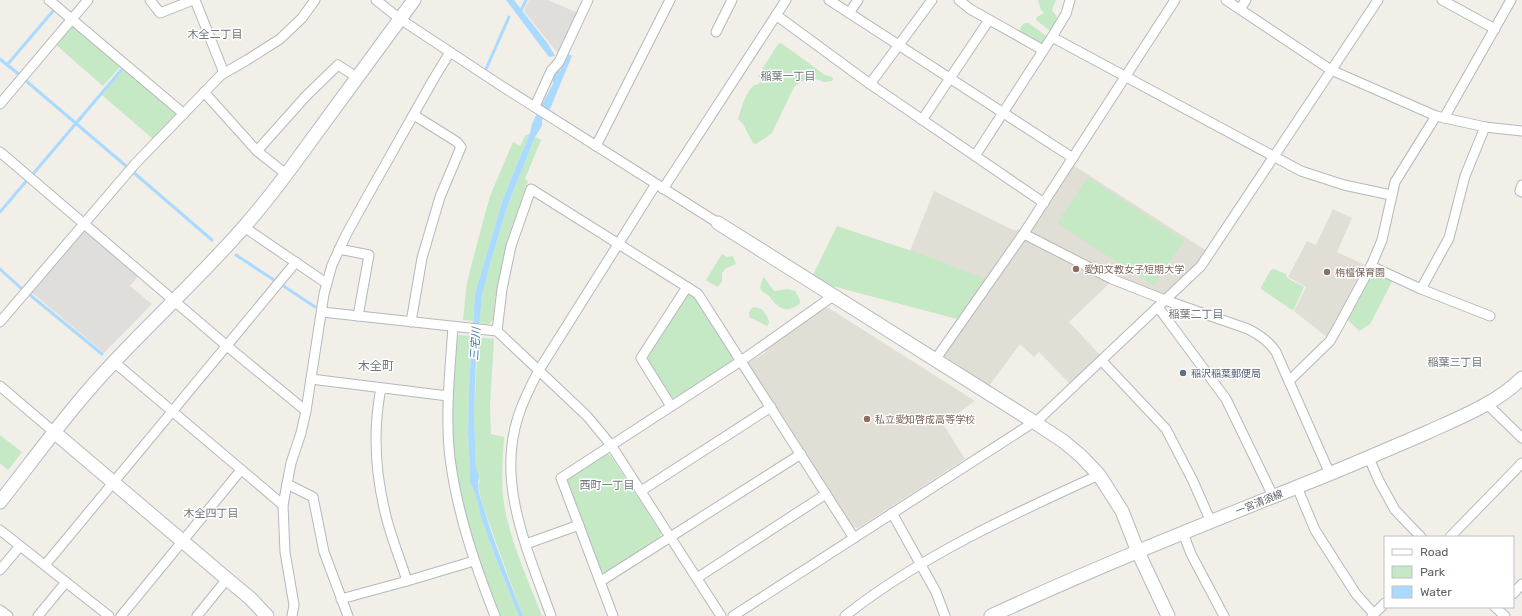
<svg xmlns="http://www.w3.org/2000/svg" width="1522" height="616" viewBox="0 0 1522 616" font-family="Rubik,'Noto Sans JP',sans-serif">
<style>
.industrial{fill:#e0deda}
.education{fill:#e1ded6}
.green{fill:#c5e8c5}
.water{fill:#aadaff}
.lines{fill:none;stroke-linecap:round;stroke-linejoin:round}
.stream{stroke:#aadaff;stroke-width:3}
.street-casing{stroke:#b5b8bc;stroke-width:11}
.secondary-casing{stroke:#b6babf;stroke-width:15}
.street{stroke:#fff;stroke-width:9}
.secondary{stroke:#fff;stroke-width:13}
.education-dot{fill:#8d6e63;stroke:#fff;stroke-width:1.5}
.service-dot{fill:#5c6f8a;stroke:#fff;stroke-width:1.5}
.labels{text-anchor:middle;stroke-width:3;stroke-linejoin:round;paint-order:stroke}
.education-label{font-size:10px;fill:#785e54;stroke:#fff;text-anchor:start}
.service-label{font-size:10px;fill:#4e5e75;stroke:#fff;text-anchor:start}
.street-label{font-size:10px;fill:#5f6368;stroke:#fff}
.neighbourhood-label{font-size:11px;fill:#70757a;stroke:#fff}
.water-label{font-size:11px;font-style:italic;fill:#4174aa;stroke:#fff}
.quarter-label{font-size:12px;fill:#70757a;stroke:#fff}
</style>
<rect width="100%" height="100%" fill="#f1efe8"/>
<g class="industrial">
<path d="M529 0H548L578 13 560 56 524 11Z"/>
<path d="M83 229H87L140 274 130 286 152 304 104 353 30 291Z"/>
</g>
<g class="education">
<path d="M1073 165 1207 251 1200 262 1165 296 1117 276 1069 322 1101 356 1071 385 1039 352 1034 357 1020 344 989 386 944 356V353L994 283 927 256 910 251 934 191 1013 230 1031 229Z"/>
<path d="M1333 209 1352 218 1337 252 1367 266 1328 338 1294 311 1306 287 1288 277 1307 241 1316 245Z"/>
<path d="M827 307 975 401 943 424 965 459 858 528 853 527 748 363 766 352 764 349 822 308Z"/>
</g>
<g class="green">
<path d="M1038 0H1056L1052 10 1057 17C1055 22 1054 29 1049 30L1036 20 1037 17 1044 13 1041 10Z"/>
<path d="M1025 23H1029L1046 36 1043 43 1041 44 1019 32 1022 25Z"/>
<path d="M74 25 122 65 103 86 55 44 70 26Z"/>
<path d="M781 43 825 75 832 77 833 79 832 81 824 82 816 79 810 78 802 81 794 87 772 133 756 144 753 143 743 124 738 119C742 107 744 96 752 87 756 83 758 87 761 80L758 76 778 44Z"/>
<path d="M125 68 176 110V114L153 139 102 95Z"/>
<path d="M530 133 503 199 475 294 473 321 463 320 467 282 477 244 490 196 513 142 520 146 525 136Z"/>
<path d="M535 137 541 140 525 179 528 181 507 241 495 299 493 320 489 324 479 323 482 296 490 264 507 207Z"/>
<path d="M1088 177 1184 240 1154 286 1057 223Z"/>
<path d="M837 226 927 256 986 279 957 319 832 286 813 275Z"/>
<path d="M722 254 727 257 733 256 736 264 726 268 722 273V282L717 287 706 280Z"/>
<path d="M1274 269 1286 274 1287 278 1304 287 1294 309 1292 310 1261 289V287L1271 270Z"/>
<path d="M1374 269 1394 278 1370 324 1359 331 1347 319Z"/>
<path d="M764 277 774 291 788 289 795 291 800 300V303C791 312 781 311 773 301 770 298 772 299 769 296 765 293 762 292 760 288L762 280Z"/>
<path d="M687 295H691L695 297 733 357 732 362 675 398 670 397 648 361V357Z"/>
<path d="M754 307 762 309 768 318 769 323 767 326 749 317V313L751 309Z"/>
<path d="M459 335 472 336 469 387 468 434 470 468 469 482C477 492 478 508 482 520 493 552 506 584 519 616H500C489 587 476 558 468 527 456 480 450 431 453 382 454 367 456 352 457 337Z"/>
<path d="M478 337 494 339 490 406 491 434 504 437C503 457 501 476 503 496 507 534 528 580 542 616H523L502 559 483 506 478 486 480 481 476 468 474 415Z"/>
<path d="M0 435 22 452 8 470 0 463Z"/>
<path d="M606 454 610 455 661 533 660 537 606 573 601 571 567 482 569 478Z"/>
</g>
<g class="water">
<path d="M506 0H514L548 44 555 56 549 57Z"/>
<path d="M568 54 572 56 550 109 542 120V126L535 137 507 207 490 264 482 296 476 357 474 415 476 468C480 475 479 478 478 485 478 491 481 500 483 506 494 543 509 580 523 616H519C506 584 493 552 482 520 478 508 477 492 469 482L470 468 468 434 469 387 475 294 503 199 530 133 532 124 537 113 553 84V76L559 70 560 71Z"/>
</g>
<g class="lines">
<g class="stream">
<path d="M520 13 526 0"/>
<path d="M0 59 21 76"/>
<path d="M7 65 53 11"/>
<path d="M486 69 509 17"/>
<path d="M25 80 126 166"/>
<path d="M133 172 212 240"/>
<path d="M33 174 123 68"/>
<path d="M0 212 28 179"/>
<path d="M236 255 274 280"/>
<path d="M0 269 22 289"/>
<path d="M282 285 315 307"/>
<path d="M30 295 102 354"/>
</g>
<defs>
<g id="street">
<path d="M49 0 184 114"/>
<path d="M150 0 160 13 193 0"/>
<path d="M195 0 224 73"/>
<path d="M376 0 400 19 500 85 718 223"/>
<path d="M829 0 1073 158"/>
<path d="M959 0 970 9 1043 50"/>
<path d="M1226 0 1331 70 1436 116 1485 127 1522 131"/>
<path d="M1442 0 1495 29"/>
<path d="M1240 9 1246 0"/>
<path d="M849 13 858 0"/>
<path d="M776 15 870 84 1044 203"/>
<path d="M716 32 732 0"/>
<path d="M1052 37 1301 171 1344 185 1391 195"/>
<path d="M870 84 932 0"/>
<path d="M204 92 257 151"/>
<path d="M0 104 88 0"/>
<path d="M535 106 551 71 559 62 588 0"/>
<path d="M1444 118 1511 0"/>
<path d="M922 120 989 20"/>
<path d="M596 146 670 0"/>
<path d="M0 152 227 346 306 411"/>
<path d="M975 156 1052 37 1066 14 1070 0"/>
<path d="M286 174 257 151 306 96 338 65 358 78"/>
<path d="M1522 185 1520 191 1522 192"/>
<path d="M663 189 786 0"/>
<path d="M244 227 326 283"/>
<path d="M1024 234 1112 279 1165 300 1248 329C1260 335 1269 341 1276 352L1330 474"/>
<path d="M339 249 369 255 358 316"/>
<path d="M1371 266 1421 289 1449 238 1465 176 1485 127"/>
<path d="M687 287 698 294 854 538"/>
<path d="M1421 289 1490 316"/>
<path d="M1158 307 1226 399 1273 496"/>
<path d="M322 312 497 331 587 416 611 445 721 616"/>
<path d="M0 322 135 164 221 75 247 60 280 39 302 18 315 0"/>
<path d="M411 322 422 258 440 197 461 147 457 142 414 115"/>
<path d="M453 327C450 370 445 414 450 458 457 513 475 565 495 616"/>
<path d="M497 331 502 289 511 246 531 189 687 287 641 358 671 406"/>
<path d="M935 360 1024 233 1175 0"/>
<path d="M1102 361 1166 429 1193 481 1211 522"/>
<path d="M114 362 283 505 291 463 301 433 306 411 324 294 332 265 345 237 358 213 433 80 450 52"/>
<path d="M311 379 448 396"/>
<path d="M1289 381 1330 341 1338 327 1371 266 1382 240 1395 182 1436 116"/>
<path d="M0 386 54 432"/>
<path d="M381 388C373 429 375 471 385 512 390 535 400 558 407 581"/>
<path d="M1487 404 1522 438"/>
<path d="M1035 423 1201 266 1378 0"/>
<path d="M1369 458 1379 481 1395 510 1421 537"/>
<path d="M287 484 313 497 324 552 348 616"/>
<path d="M1297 487 1315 530 1356 594 1374 614"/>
<path d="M641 491 771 407"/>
<path d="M283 505 285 552 294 605 292 616"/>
<path d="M892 513 936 592 945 616"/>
<path d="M0 530 109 616"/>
<path d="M1183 533 1191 554 1224 616"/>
<path d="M1450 537 1522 463"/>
<path d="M526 544 579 525"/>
<path d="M45 565 296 262"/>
<path d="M0 570 20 546"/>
<path d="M697 578 826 494"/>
<path d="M601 581 801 454"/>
<path d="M1513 594 1522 584"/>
<path d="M341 599 407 581 474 561"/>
<path d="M1495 607 1505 616"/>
<path d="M0 610 8 616"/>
<path d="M38 616 66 582"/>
<path d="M121 616 241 470"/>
<path d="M197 616 227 579"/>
<path d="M551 616C529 553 496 485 518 417 523 401 531 385 539 370L656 184"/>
<path d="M613 616 561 478 741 361 833 296"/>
<path d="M733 616 1034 422"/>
<path d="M845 616C919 557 1013 514 1099 475"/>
<path d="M1372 616 1385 603"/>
</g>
<g id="secondary">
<path d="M718 223 1034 422 1063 441 1081 456 1099 475 1122 511 1138 552 1168 616"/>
<path d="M54 432 227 579 250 598 267 616"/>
<path d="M0 502C37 455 72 406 113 363 156 317 202 275 243 228 266 202 287 174 307 146 343 97 378 49 414 0"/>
<path d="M991 616C1098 566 1207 523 1317 479 1354 464 1391 448 1428 432 1461 417 1497 403 1522 378"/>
</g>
</defs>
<use href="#street" class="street-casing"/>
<use href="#secondary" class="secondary-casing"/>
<use href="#street" class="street"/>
<use href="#secondary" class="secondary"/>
</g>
<g class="education-dot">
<circle cx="1076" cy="269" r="4"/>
<circle cx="1327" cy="272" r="4"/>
<circle cx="867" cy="419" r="4"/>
</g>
<circle class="service-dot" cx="1183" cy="373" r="4"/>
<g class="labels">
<g class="education-label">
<text x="1084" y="273">愛知文教女子短期大学</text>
<text x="1335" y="276">栴檀保育園</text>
<text x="875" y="423">私立愛知啓成高等学校</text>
</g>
<g class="service-label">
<text x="1191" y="377">稲沢稲葉郵便局</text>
</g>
<g class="street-label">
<text transform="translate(1259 502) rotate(-22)" y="4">一宮清須線</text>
</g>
<g class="neighbourhood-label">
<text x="215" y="38">木全二丁目</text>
<text x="788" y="80">稲葉一丁目</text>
<text x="1196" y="318">稲葉二丁目</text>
<text x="1455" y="366">稲葉三丁目</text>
<text x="607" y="489">西町一丁目</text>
<text x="211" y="517">木全四丁目</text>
</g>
<g class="water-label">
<text transform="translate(475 344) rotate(-86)" y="4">三宅川</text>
</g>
<g class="quarter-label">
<text x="376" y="370">木全町</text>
</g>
</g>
<rect x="1384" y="536" width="130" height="72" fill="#ffffff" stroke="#bfc1c3"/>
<rect x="1392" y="549" width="20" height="6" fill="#ffffff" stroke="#bfc1c3"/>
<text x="1420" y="556" font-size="12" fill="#5f6368">Road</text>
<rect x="1392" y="566" width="20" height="12" fill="#c5e8c5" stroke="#bfc1c3"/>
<text x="1420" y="576" font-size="12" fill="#5f6368">Park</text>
<rect x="1392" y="586" width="20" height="12" fill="#aadaff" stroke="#bfc1c3"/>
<text x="1420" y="596" font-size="12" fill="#5f6368">Water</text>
</svg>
